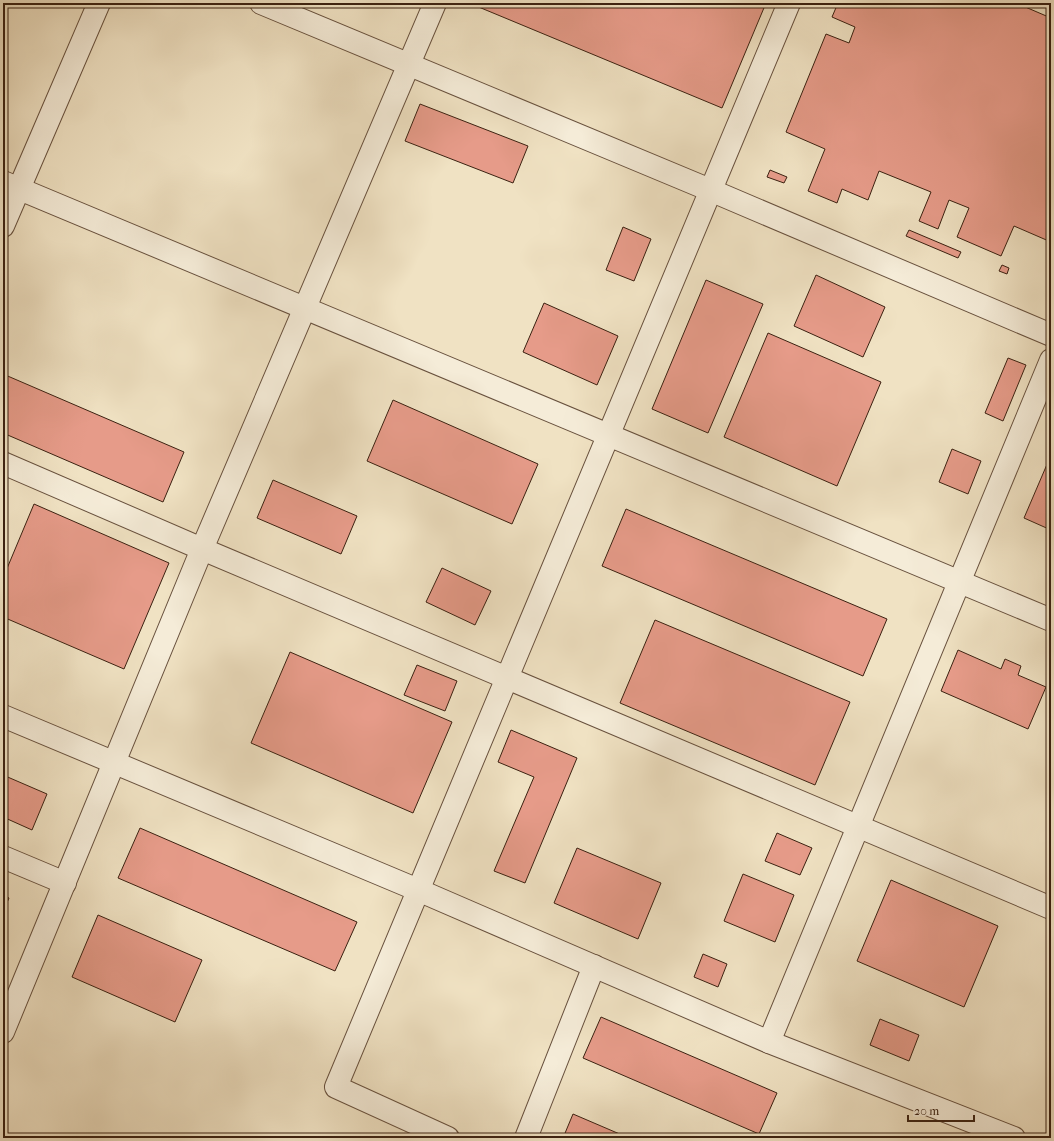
<svg xmlns="http://www.w3.org/2000/svg" width="1054" height="1141" viewBox="0 0 1054 1141" font-family="'IM FELL French Canon',serif">
<style>
.building{fill:#e69b89;stroke:#3b2111}
.lines{fill:none;stroke-linecap:round;stroke-linejoin:round}
.minor-casing{stroke:#68513e;stroke-width:24}
.minor{stroke:#f5ecd8;stroke-width:22}
</style>
<rect width="100%" height="100%" fill="#f0e2c3"/>
<filter id="stains"><feTurbulence type="fractalNoise" baseFrequency=".005" numOctaves="4"/><feColorMatrix values="0 0 0 0 .2 0 0 0 0 .09 0 0 0 0 .02 0 0 0 .5 -.17"/></filter>
<radialGradient id="worn" r=".72"><stop offset=".6" stop-color="#630" stop-opacity="0"/><stop offset="1" stop-color="#630" stop-opacity=".3"/></radialGradient>
<g class="building">
<path d="M469 3H766L722 108Z"/>
<path d="M838 3H1016L1051 18V242L1014 226 1001 256 957 237 969 208 949 200 938 229 919 221 931 192 879 171 868 200 842 189 837 203 808 191 825 149 786 132 826 34 849 43 855 27 832 17Z"/>
<path d="M420 104 528 146 513 183 405 141Z"/>
<path d="M770 170 787 177 784 183 767 177Z"/>
<path d="M623 227 651 239 634 281 606 270Z"/>
<path d="M909 230 961 252 958 258 906 236Z"/>
<path d="M1002 265 1009 268 1007 274 999 271Z"/>
<path d="M816 275 885 307 863 357 794 326Z"/>
<path d="M706 280 763 304 708 433 652 409Z"/>
<path d="M544 303 618 336 597 385 523 352Z"/>
<path d="M768 333 881 382 837 486 724 437Z"/>
<path d="M1008 358 1026 365 1003 421 985 413Z"/>
<path d="M3 374 184 452 163 502 3 433Z"/>
<path d="M393 400 538 464 512 524 367 461Z"/>
<path d="M952 449 981 461 968 494 939 482Z"/>
<path d="M1051 455V530L1024 518Z"/>
<path d="M273 480 357 516 341 554 257 518Z"/>
<path d="M34 504 169 563 124 669 3 617V578Z"/>
<path d="M626 509 887 619 863 676 602 566Z"/>
<path d="M442 568 491 591 475 625 426 602Z"/>
<path d="M655 620 850 702 815 785 620 703Z"/>
<path d="M958 650 1001 669 1005 659 1021 666 1018 675 1046 687 1028 729 941 691Z"/>
<path d="M290 652 452 722 413 813 251 743Z"/>
<path d="M417 665 457 681 445 711 404 695Z"/>
<path d="M511 730 577 758 525 883 494 871 534 777 498 762Z"/>
<path d="M3 775 47 794 32 830 3 817Z"/>
<path d="M140 828 357 922 335 971 118 878Z"/>
<path d="M777 833 812 848 800 875 765 861Z"/>
<path d="M577 848 661 883 638 939 554 903Z"/>
<path d="M743 874 794 895 775 942 724 921Z"/>
<path d="M891 880 998 926 964 1007 857 961Z"/>
<path d="M3 895 9 898 3 912Z"/>
<path d="M98 915 202 960 175 1022 72 977Z"/>
<path d="M703 954 727 964 718 987 694 977Z"/>
<path d="M601 1017 777 1093 759 1134 583 1058Z"/>
<path d="M880 1019 919 1035 909 1061 870 1045Z"/>
<path d="M573 1114 629 1138H563Z"/>
</g>
<g class="lines">
<defs>
<g id="minor">
<path d="M261 3 710 190 1051 335"/>
<path d="M3 182 1051 620"/>
<path d="M3 226 99 3"/>
<path d="M3 463 202 549 1051 908"/>
<path d="M3 716 418 890 769 1042 1014 1138"/>
<path d="M3 857 65 883"/>
<path d="M3 1032 202 549 435 3"/>
<path d="M769 1042 1051 360"/>
<path d="M448 1138 336 1087 789 3"/>
<path d="M526 1138 594 966"/>
</g>
</defs>
<use href="#minor" class="minor-casing"/>
<use href="#minor" class="minor"/>
</g>
<rect width="1054" height="1141" fill="none" stroke="#f0e2c3" stroke-width="16"/>
<rect x="4" y="4" width="1046" height="1133" fill="none" stroke="#3b2111" stroke-width="2"/>
<rect x="8" y="8" width="1038" height="1125" fill="none" stroke="#3b2111"/>
<path d="M908 1115v6h66v-6" fill="none" stroke="#3b2111" stroke-width="2"/>
<text x="914" y="1115" font-size="12" fill="#3b2111" stroke="#f5ecd8" stroke-width="3" paint-order="stroke">20 m</text>
<rect width="100%" height="100%" filter="url(#stains)"/>
<rect width="100%" height="100%" fill="url(#worn)"/>
</svg>
